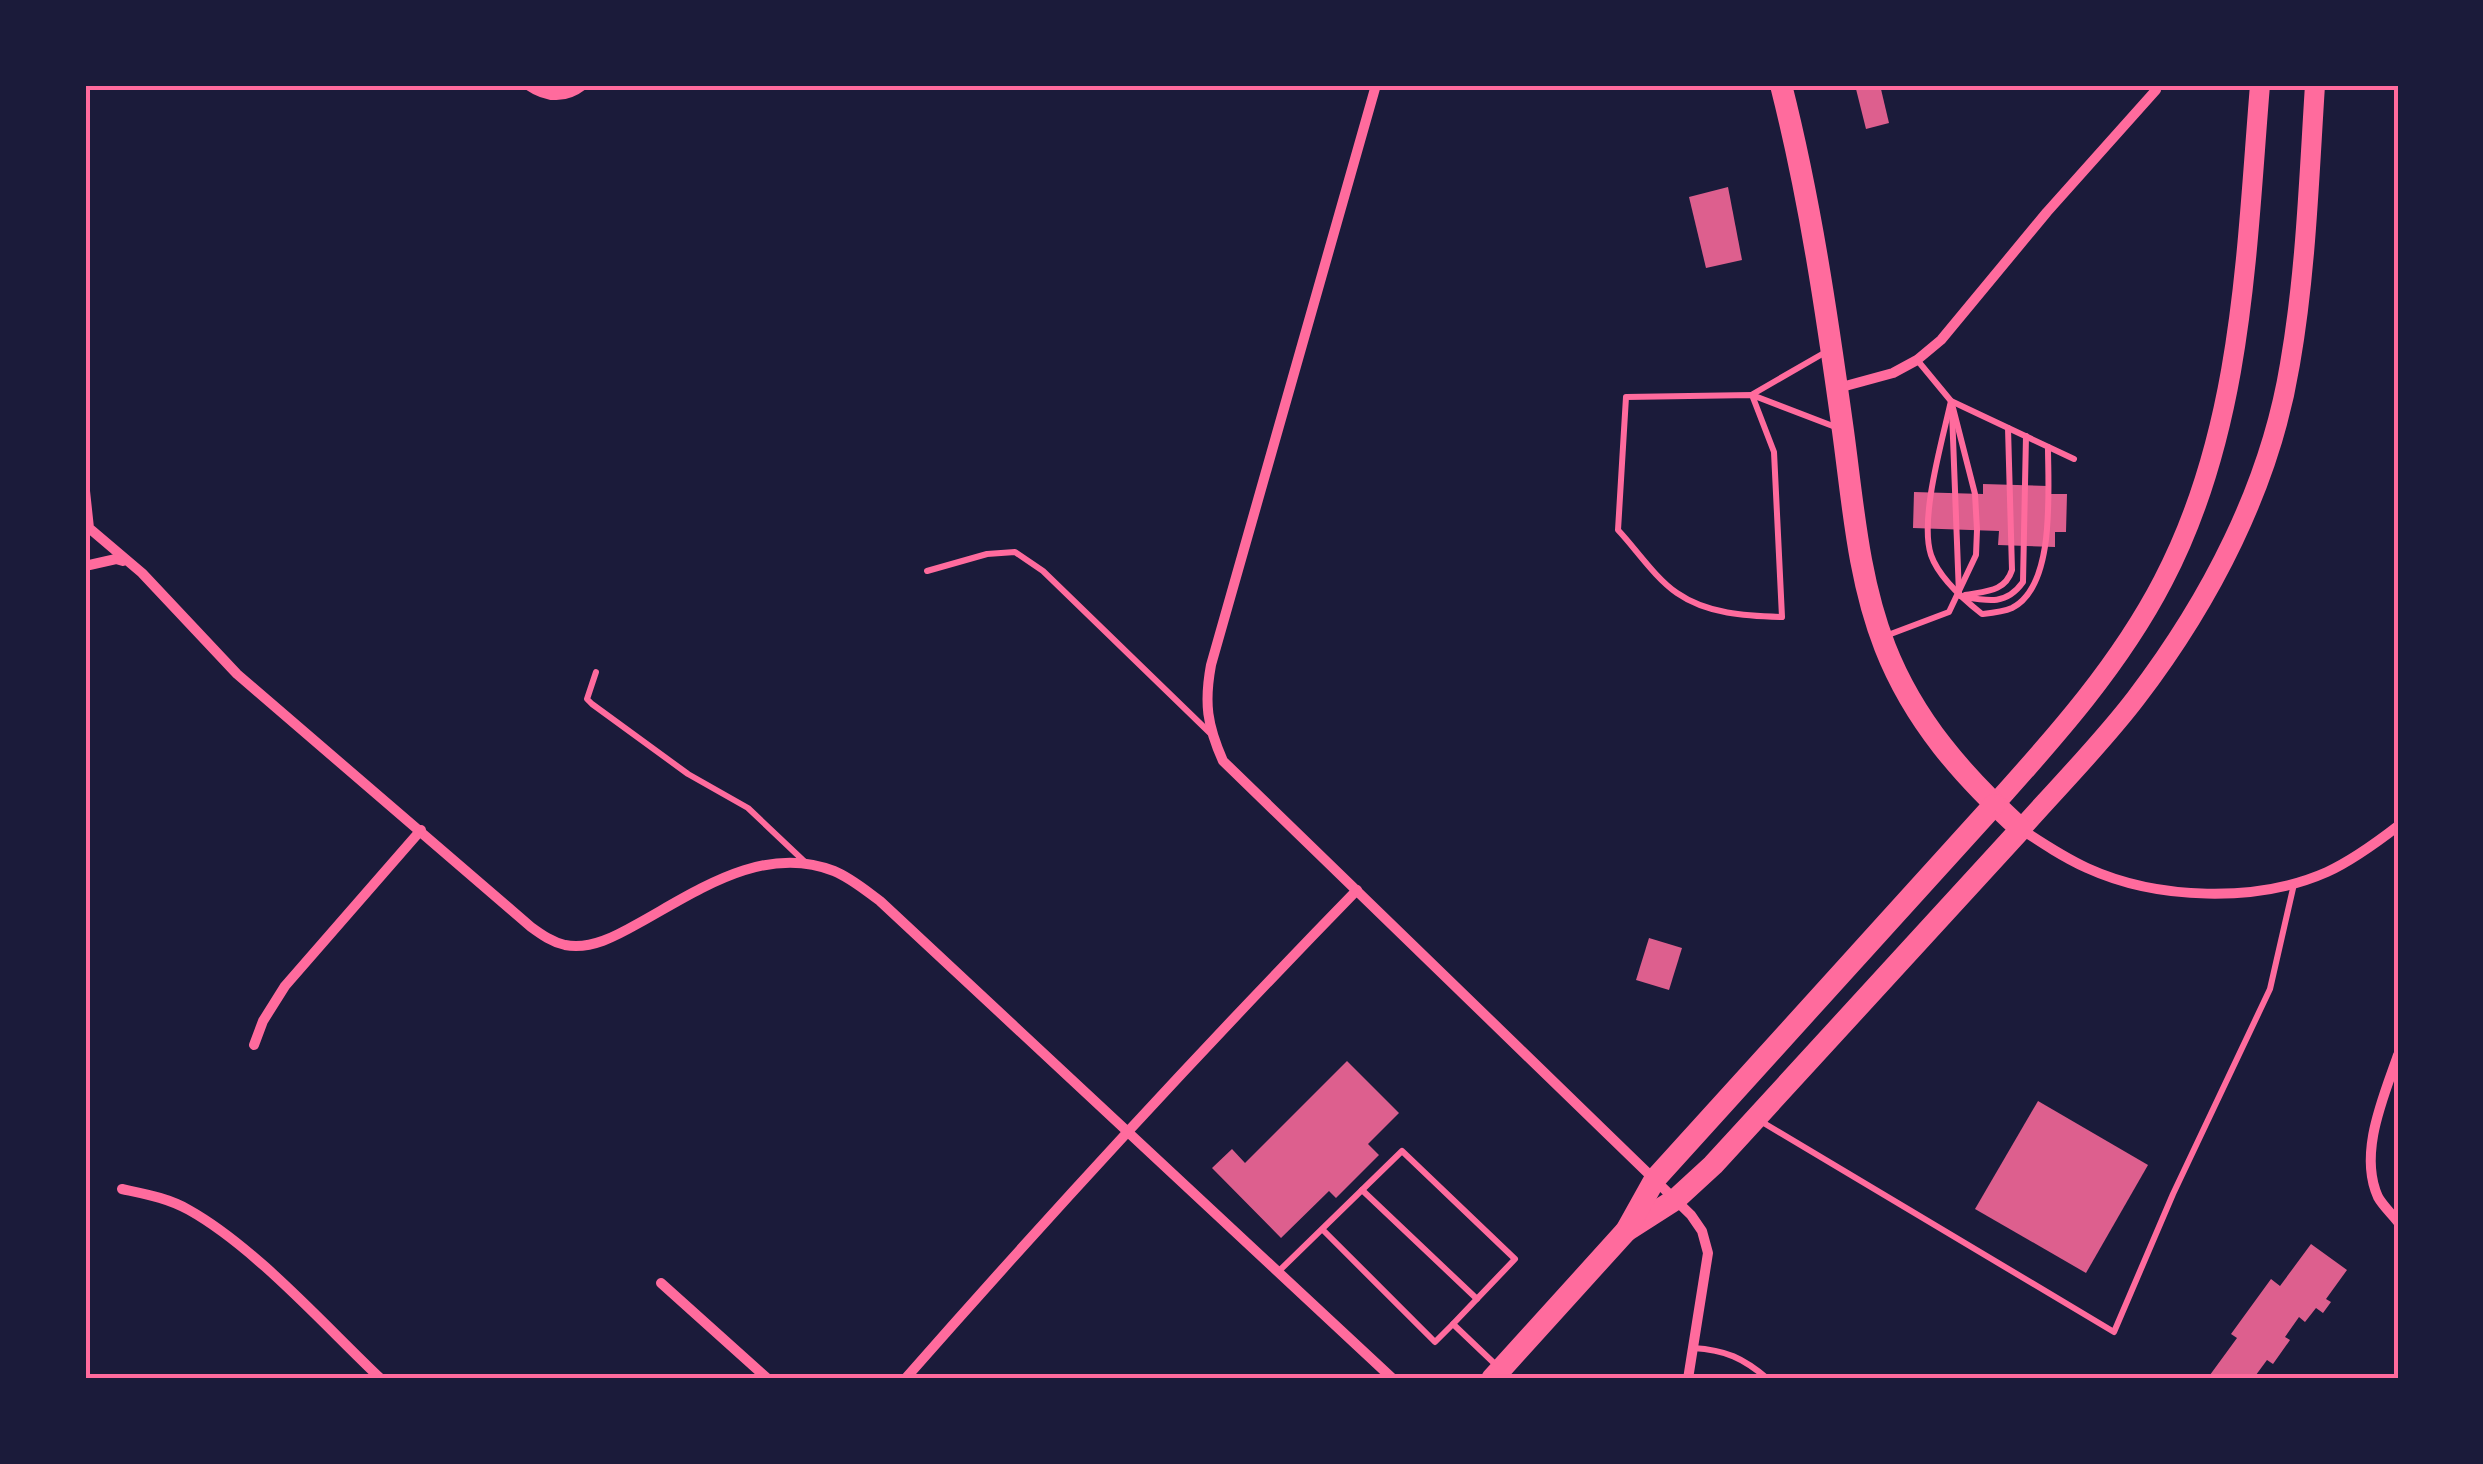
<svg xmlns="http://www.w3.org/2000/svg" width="2483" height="1464" viewBox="0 0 2483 1464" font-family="'Roboto Serif',serif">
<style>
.building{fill:#dd5f8e}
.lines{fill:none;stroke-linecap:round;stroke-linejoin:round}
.service{stroke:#ff6b9d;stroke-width:6}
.minor{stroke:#ff6b9d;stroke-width:10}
.primary{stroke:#ff6b9d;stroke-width:20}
.trunk{stroke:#ff6b9d;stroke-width:22}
.neatline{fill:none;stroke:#ff6b9d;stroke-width:4}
</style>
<rect width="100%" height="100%" fill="#1b1b3a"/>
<g class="building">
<path d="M1855 85H1880L1889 123 1866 129Z"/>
<path d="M1728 187 1742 260 1706 268 1689 197Z"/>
<path d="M1983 484 2048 486V494H2067L2066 532H2055V547L1998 545 1999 531 1913 528 1914 492 1983 494Z"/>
<path d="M1649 938 1682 948 1669 990 1636 980Z"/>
<path d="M1347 1061 1399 1113 1368 1144 1379 1155 1336 1198 1329 1191 1281 1238 1212 1168 1232 1149 1245 1163Z"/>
<path d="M2038 1101 2148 1165 2086 1273 1975 1209Z"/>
<path d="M2311 1244 2347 1270 2326 1299 2331 1302 2323 1313 2316 1308 2305 1322 2299 1317 2285 1337 2290 1340 2273 1364 2267 1360 2253 1379H2207L2237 1338 2231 1334 2271 1279 2280 1286Z"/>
</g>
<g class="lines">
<g class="service">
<path d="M1918 361 1951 401 2074 459"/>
<path d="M1753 394 1824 353"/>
<path d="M1752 395 1774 452 1782 617C1746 616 1707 614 1677 593 1655 578 1636 549 1618 530L1626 397 1752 395 1838 428"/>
<path d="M1951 401C1943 438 1919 519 1931 555 1939 578 1963 599 1982 614 1992 613 2003 612 2012 608 2056 586 2048 489 2048 447"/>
<path d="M1952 412 1959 595"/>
<path d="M927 571 987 554 1015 552 1043 571 1210 733"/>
<path d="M1965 595C1986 591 2005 592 2012 570L2008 428"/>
<path d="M1960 596C1987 601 2006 606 2023 582L2026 436"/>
<path d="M1888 635 1949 612 1976 555 1977 530 1975 494 1952 404"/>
<path d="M596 672 587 699 592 704 688 774 748 808 806 863"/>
<path d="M1762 1122 2114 1332 2173 1194 2270 989 2294 884"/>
<path d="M1362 1190 1477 1299"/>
<path d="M1323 1230 1435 1342 1453 1324"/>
<path d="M1278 1272 1402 1151 1515 1259 1453 1324 1496 1365"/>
<path d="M1693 1348C1726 1350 1743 1358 1768 1379"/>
</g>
<g class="minor">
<path d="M528 85C547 98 565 99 583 85"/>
<path d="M1376 85 1211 665C1204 703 1207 725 1223 761L1691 1215 1702 1231 1708 1253 1688 1379"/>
<path d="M1838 388 1893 373 1917 360 1941 340 2047 212 2156 90"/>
<path d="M85 491 89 528 142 573 237 674 531 927C542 935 552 942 565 945 591 950 616 936 639 923 697 891 764 843 834 871 851 878 865 890 880 901L1393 1379"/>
<path d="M85 566 116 559 123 561"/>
<path d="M2021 829C2042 843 2063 857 2087 868 2157 900 2257 903 2327 872 2353 860 2376 843 2398 826"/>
<path d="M254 1045 263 1021 285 986 421 830"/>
<path d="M2398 1055C2384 1096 2358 1153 2378 1197 2383 1206 2392 1214 2398 1222"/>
<path d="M122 1189C145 1194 168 1198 189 1210 255 1247 325 1326 381 1379"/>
<path d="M661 1283 768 1379"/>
<path d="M905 1379C1052 1212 1202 1049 1357 890"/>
</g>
<g class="primary">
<path d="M1994 805C2057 735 2120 664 2163 581 2243 428 2246 253 2260 85"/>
<path d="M2021 829C2059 786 2101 744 2136 698 2210 601 2270 486 2290 364 2306 272 2309 178 2315 85"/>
</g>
<g class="trunk">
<path d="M1626 1231 1676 1199 1713 1165 2021 829C1963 776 1914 721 1885 647 1858 578 1853 504 1843 431 1827 315 1810 199 1781 85"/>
<path d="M1492 1379 1626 1231 1655 1179 1994 805"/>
</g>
</g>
<rect width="2483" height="1464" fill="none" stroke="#1b1b3a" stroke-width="175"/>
<rect x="88" y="88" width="2308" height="1288" class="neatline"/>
</svg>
